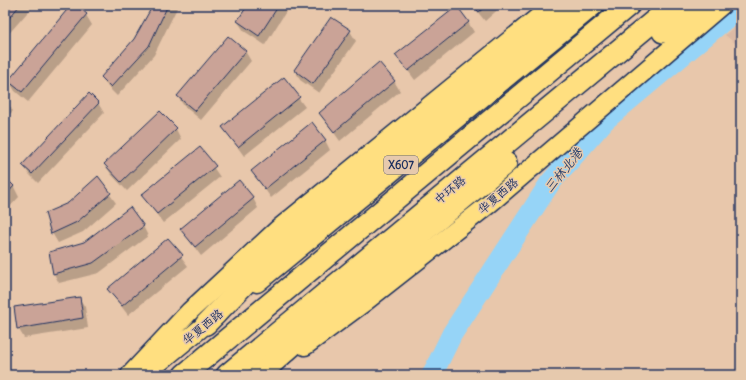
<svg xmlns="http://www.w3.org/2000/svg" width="746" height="380" viewBox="0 0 746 380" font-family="Delius,'LXGW WenKai TC',sans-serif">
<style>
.built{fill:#dbb9a4}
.shadow{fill:#0003}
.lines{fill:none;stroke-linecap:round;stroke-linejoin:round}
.river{stroke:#96d4f7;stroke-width:21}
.building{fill:#caa397;stroke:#1b2f5e}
.major-casing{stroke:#1b2f5e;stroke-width:21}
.highway-casing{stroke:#1b2f5e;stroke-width:24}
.major{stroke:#ffdf80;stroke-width:18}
.highway{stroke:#ffdf80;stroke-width:21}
.labels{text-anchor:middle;stroke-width:3;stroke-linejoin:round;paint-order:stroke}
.shield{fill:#e6c9ad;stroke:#585d76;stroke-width:1}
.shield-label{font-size:11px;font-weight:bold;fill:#1b2f5e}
.street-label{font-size:12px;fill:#1b2f5e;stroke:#e6c9ad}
.water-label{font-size:13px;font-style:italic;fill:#27406d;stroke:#e6c9ad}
</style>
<rect width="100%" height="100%" fill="#e8c7ab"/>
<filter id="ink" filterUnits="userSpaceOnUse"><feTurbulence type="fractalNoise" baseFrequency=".025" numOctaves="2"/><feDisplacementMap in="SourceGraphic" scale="8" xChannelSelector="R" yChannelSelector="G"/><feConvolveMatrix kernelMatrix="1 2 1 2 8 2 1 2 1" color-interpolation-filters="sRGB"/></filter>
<g filter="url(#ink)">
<path class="built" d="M741 21V48L725 35Z"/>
<g class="shadow">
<path d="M5 5H34L5 38Z"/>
<path d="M72 5 86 15 92 25 28 102 15 91 9 81Z"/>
<path d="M154 5H177L178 6 154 55 117 96 108 87 102 78 134 40Z"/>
<path d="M249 5H290L265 45 244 31 238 22Z"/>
<path d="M472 5H503L485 21Z"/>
<path d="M468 22 474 32 415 80 397 56Z"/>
<path d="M350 31 356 41 319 93 300 80 295 70Z"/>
<path d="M245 51 251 61 201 120 184 106 178 97Z"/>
<path d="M284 79 305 107 244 156 223 127Z"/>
<path d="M394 81 400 91 340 141 320 113Z"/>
<path d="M5 99 13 111 5 119Z"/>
<path d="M98 103 104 113 38 183 29 174 23 165Z"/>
<path d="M176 129 181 139 127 191 111 174 105 164Z"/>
<path d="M325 140 330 150 271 198 252 171Z"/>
<path d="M200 148 220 177 163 223 142 195Z"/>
<path d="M98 178 116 203 83 232 58 243 52 233 69 204Z"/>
<path d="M5 179 14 187 19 197 5 212Z"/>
<path d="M253 198 258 208 201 256 181 229Z"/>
<path d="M143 226 148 236 99 273 59 283 54 274 50 252Z"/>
<path d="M168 239 188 266 128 315 108 289Z"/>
<path d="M79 298 85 307 88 328 24 338 18 328Z"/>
</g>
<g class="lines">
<path class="river" d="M432 375 452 334 550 183 604 121 741 6"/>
</g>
<g class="building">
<path d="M5 5H20L5 23Z"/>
<path d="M71 5H76L87 14 22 92 8 81Z"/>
<path d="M153 5H168L149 46 111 87 101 77 134 39Z"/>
<path d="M248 5H279L259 36 237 21Z"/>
<path d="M472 5H487L479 12Z"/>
<path d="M457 6 469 22 408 71 395 55Z"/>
<path d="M331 17 351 30 313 84 294 70Z"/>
<path d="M228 36 246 51 195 111 177 96Z"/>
<path d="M379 62 395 81 334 132 319 113Z"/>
<path d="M284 77 300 97 238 147 222 127Z"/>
<path d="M89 93 99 103 32 174 22 165Z"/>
<path d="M160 111 177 128 121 182 104 164Z"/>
<path d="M312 122 326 140 265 189 251 171Z"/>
<path d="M200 147 216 166 157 214 141 195Z"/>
<path d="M98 176 111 193 77 222 51 234 45 213 68 203Z"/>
<path d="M5 177 14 186 5 196Z"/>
<path d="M239 180 254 198 195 247 180 229Z"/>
<path d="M130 207 144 226 93 263 53 274 49 252 84 242Z"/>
<path d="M168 238 183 255 122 306 107 289Z"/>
<path d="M80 297 83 318 17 329 14 307Z"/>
</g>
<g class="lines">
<defs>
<g id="major">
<path d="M257 283 595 5"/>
<path d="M305 346 366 301 488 205 722 5"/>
<path d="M130 375 190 311 277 230 553 5"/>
<path d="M144 375 217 315"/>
</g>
<g id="highway">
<path d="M663 32 695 5"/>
<path d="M206 324 263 265 327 208 572 5"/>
<path d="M184 375 629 5"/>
<path d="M227 375 673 5"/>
<path d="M259 375 381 267 506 163"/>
</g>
</defs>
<use href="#major" class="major-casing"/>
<use href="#highway" class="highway-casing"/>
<use href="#major" class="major"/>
<use href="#highway" class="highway"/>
</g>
</g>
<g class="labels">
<rect class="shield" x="384" y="156" width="34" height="18" rx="3"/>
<g class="shield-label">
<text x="401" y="169">X607</text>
</g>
<g class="street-label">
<text transform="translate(450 190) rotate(-40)" y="4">中环路</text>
<text transform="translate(498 196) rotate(-40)" y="4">华夏西路</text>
<text transform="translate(203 327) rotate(-39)" y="4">华夏西路</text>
</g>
<g class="water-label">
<text transform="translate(563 170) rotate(-51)" y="5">三林北港</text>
</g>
</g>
<rect width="746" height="380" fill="none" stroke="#e6c9ad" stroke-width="20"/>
<rect x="10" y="10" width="726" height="360" fill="none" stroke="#1b2f5e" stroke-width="1.5" filter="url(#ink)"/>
</svg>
